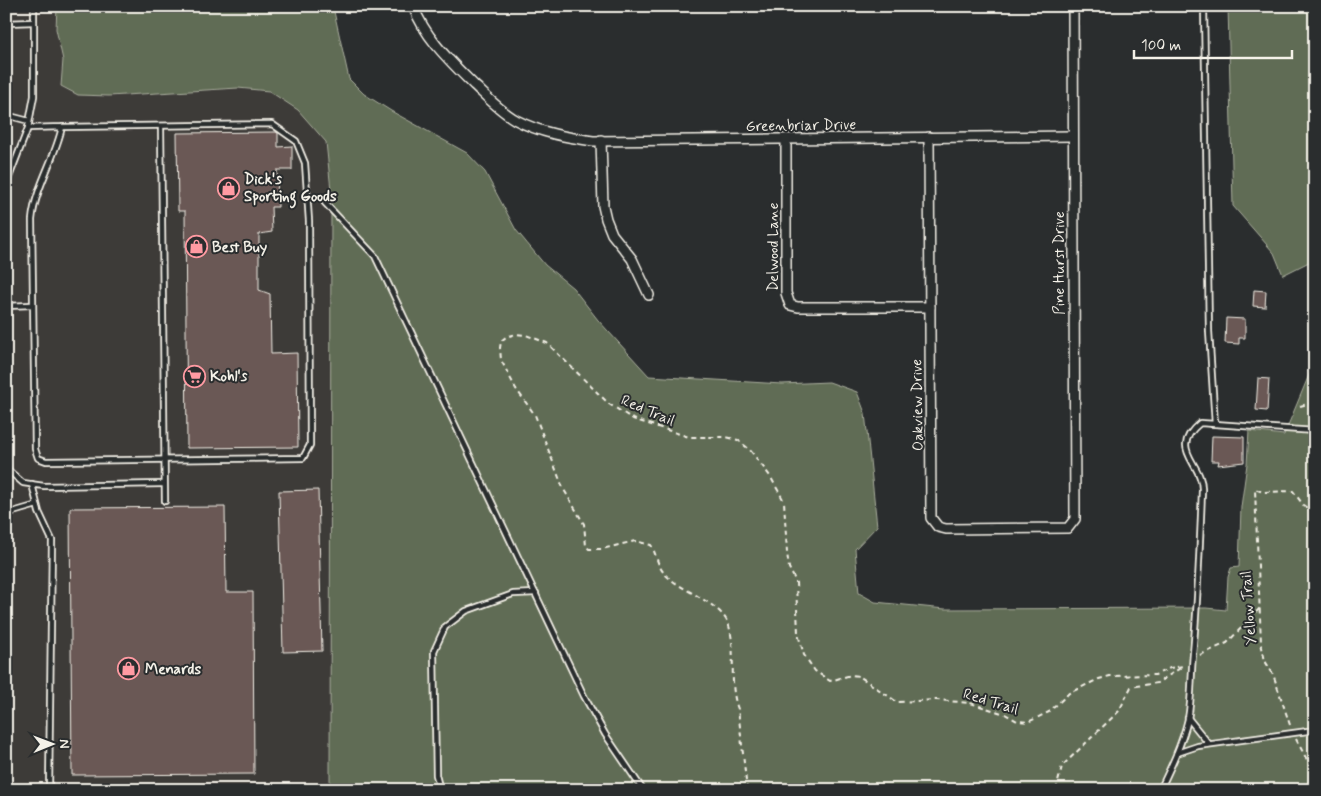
<svg xmlns="http://www.w3.org/2000/svg" width="1321" height="796" viewBox="0 0 1321 796" font-family="Mynerve,sans-serif">
<style>
.built{fill:#3d3a39}
.green{fill:#606c54;stroke:#aaae9e}
.building{fill:#6a5854;stroke:#f4f1e8}
.lines{fill:none;stroke-linecap:round;stroke-linejoin:round}
.service-casing{stroke:#f4f1e8;stroke-width:8}
.minor-casing{stroke:#f4f1e8;stroke-width:12}
.path{stroke:#f4f1e8;stroke-width:2;stroke-dasharray:5 4;stroke-linecap:butt}
.service{stroke:#2a2d2e;stroke-width:4.5}
.minor{stroke:#2a2d2e;stroke-width:9}
.labels{text-anchor:middle;stroke-width:4;stroke-linejoin:round;paint-order:stroke}
.street-label{font-size:15px;fill:#f4f1e8;stroke:#2a2d2e}
.poi-label{font-size:15px;font-weight:bold;fill:#f4f1e8;stroke:#2a2d2e;text-anchor:start}
</style>
<rect width="100%" height="100%" fill="#2a2d2e"/>
<filter id="ink" filterUnits="userSpaceOnUse"><feTurbulence type="fractalNoise" baseFrequency=".02" numOctaves="2"/><feDisplacementMap in="SourceGraphic" scale="10" xChannelSelector="R" yChannelSelector="G"/><feConvolveMatrix kernelMatrix="1 2 1 2 8 2 1 2 1" color-interpolation-filters="sRGB"/></filter>
<g filter="url(#ink)">
<path class="built" d="M6 6H57L56 29 63 60 61 86 109 96 238 88 269 91 298 110 326 142 331 190 330 790H6Z"/>
<g class="green">
<path d="M57 6C93 6 133 10 168 6L333 7 349 79 364 94 391 111 467 153 485 172 516 230 545 265 573 288 598 320 649 376 782 384 829 382 857 392 865 413 877 526 855 549 859 593 875 602 945 609 1206 608 1226 610 1228 577 1231 568 1239 567 1241 507 1247 464 1249 431 1284 435 1314 363 1315 355V790H330L331 190 326 142 298 110 269 91 238 88 109 96 78 95 61 86 63 60 56 29Z"/>
<path d="M1228 6H1315V265L1309 262 1283 275 1274 253 1233 206Z"/>
</g>
<g class="building">
<path d="M276 132 278 133V147L292 146V170H277L278 207H271L272 232 259 234V290L270 294 271 354 297 353 298 447 187 448 185 211H178L177 133Z"/>
<path d="M1254 290 1266 291 1265 307 1253 306Z"/>
<path d="M1226 318 1245 319V338H1239V344L1225 343Z"/>
<path d="M1258 378 1269 379 1267 411 1256 410Z"/>
<path d="M1212 436 1244 437V462L1218 465 1219 461H1211Z"/>
<path d="M318 490 322 651 283 652 279 491Z"/>
<path d="M225 507 226 592H253L254 774 72 775 70 508Z"/>
</g>
<g class="lines">
<defs>
<g id="service">
<path d="M6 23 34 22"/>
<path d="M6 115 29 121"/>
<path d="M161 126 165 501"/>
<path d="M28 128 62 127 272 124 296 141 305 163 309 221 310 445 303 458 46 461 38 458 35 449 32 220C35 188 55 159 62 127"/>
<path d="M6 185 28 128 34 96V6"/>
<path d="M325 203 375 256 584 696 605 734 643 790"/>
<path d="M6 306 32 305"/>
<path d="M1215 424 1315 431"/>
<path d="M6 465 8 470 23 483 44 486 163 484"/>
<path d="M32 484 39 512 52 540 49 790"/>
<path d="M6 514 37 505"/>
<path d="M1188 718 1209 744"/>
<path d="M1177 753 1198 746 1315 730"/>
<path d="M6 783 10 790"/>
<path d="M440 790 436 775 434 651 445 627 466 611 513 594 536 593"/>
<path d="M1160 790C1171 767 1182 744 1188 719 1192 698 1191 675 1193 654 1198 599 1200 545 1202 490 1203 462 1167 450 1200 423L1215 424 1209 331 1204 6"/>
</g>
<g id="minor">
<path d="M413 6C426 39 449 60 474 85 487 97 500 111 516 120 541 133 566 137 593 141L1072 136"/>
<path d="M929 137 931 518 938 527 946 529 1068 528 1075 519 1073 6"/>
<path d="M786 139V293L790 305 798 307H930"/>
<path d="M601 140 603 206 606 219 612 234 632 259 649 295"/>
</g>
</defs>
<use href="#service" class="service-casing"/>
<use href="#minor" class="minor-casing"/>
<g class="path">
<path d="M1300 406 1315 402"/>
<path d="M1200 655 1227 643 1260 608"/>
<path d="M1290 725 1273 674 1265 661 1261 643 1255 489 1263 492 1293 491 1304 506 1315 512"/>
<path d="M1296 739 1315 775"/>
<path d="M747 790 738 709C728 683 737 653 729 626 722 602 679 591 664 573 657 565 656 553 651 545L635 541 602 549H589L586 546 584 524 563 488 535 415 516 389 501 360 500 348 501 341 506 337 516 334 526 335 547 343 609 404 633 419 689 437H726L738 440 750 450 770 476 784 501 787 553 789 568 796 582 798 634 804 655 815 671 830 681 851 675 859 676 897 702 937 700 970 703 1005 714 1017 721 1028 722 1049 712 1069 693 1099 679 1110 676 1155 675 1170 668 1183 666"/>
<path d="M1056 790 1062 766 1119 711 1131 687 1157 683 1182 667"/>
</g>
<use href="#service" class="service"/>
<use href="#minor" class="minor"/>
</g>
</g>
<defs>
<symbol id="shop-ring" viewBox="-11 -11 22 22"><circle r="9.5" fill="#2a2d2e" stroke="#ff9aa2" stroke-width="1.5"/><path d="M-5-2.5h2.3a2.7 3.5 0 0 1 5.4 0H5L5.5 6h-11ZM-1.5-2.5h3a1.5 2.3 0 0 0-3 0Z" fill="#ff9aa2"/></symbol>
<symbol id="supermarket-ring" viewBox="-11 -11 22 22"><circle r="9.5" fill="#2a2d2e" stroke="#ff9aa2" stroke-width="1.5"/><path d="M-6-5.5h2.5l.6 2H6L4.5 2H-2.5L-4.4-4H-6ZM-1.5 3.2a1.3 1.3 0 1 0 .1 0ZM3 3.2a1.3 1.3 0 1 0 .1 0Z" fill="#ff9aa2"/></symbol>
</defs>
<g fill-rule="evenodd">
<use href="#shop-ring" x="216" y="176" width="25" height="25"/>
<use href="#shop-ring" x="184" y="234" width="25" height="25"/>
<use href="#supermarket-ring" x="182" y="364" width="25" height="25"/>
<use href="#shop-ring" x="116" y="656" width="25" height="25"/>
</g>
<g class="labels">
<g class="street-label">
<text transform="translate(801 125) rotate(-1)" y="5">Greenbriar Drive</text>
<text transform="translate(773 247) rotate(-90)" y="5">Delwood Lane</text>
<text transform="translate(1059 263) rotate(-90)" y="5">Pine Hurst Drive</text>
<text transform="translate(917 405) rotate(-91)" y="5">Oakview Drive</text>
<text transform="translate(648 410) rotate(23)" y="5">Red Trail</text>
<text transform="translate(1248 608) rotate(-94)" y="5">Yellow Trail</text>
<text transform="translate(991 701) rotate(17)" y="5">Red Trail</text>
</g>
<g class="poi-label">
<text x="244" y="184">Dick's<tspan x="244" dy="17">Sporting Goods</tspan></text>
<text x="212" y="252">Best Buy</text>
<text x="210" y="381">Kohl's</text>
<text x="145" y="674">Menards</text>
</g>
</g>
<rect width="1321" height="796" fill="none" stroke="#2a2d2e" stroke-width="25"/>
<rect x="12" y="12" width="1296" height="771" fill="none" stroke="#f4f1e8" stroke-width="2" filter="url(#ink)"/>
<g transform="translate(52 744) rotate(89)" stroke="#2a2d2e" stroke-width="4" paint-order="stroke">
<path d="M0-4L9 19L0 12L-9 19Z" fill="#f4f1e8"/>
<text y="-8" font-size="14" font-weight="bold" text-anchor="middle" fill="#f4f1e8">N</text>
</g>
<path d="M1134 50v8h158v-8" fill="none" stroke="#f4f1e8" stroke-width="2.5"/>
<text x="1141" y="50" font-size="15" fill="#f4f1e8" stroke="#2a2d2e" stroke-width="4" paint-order="stroke">100 m</text>
</svg>
